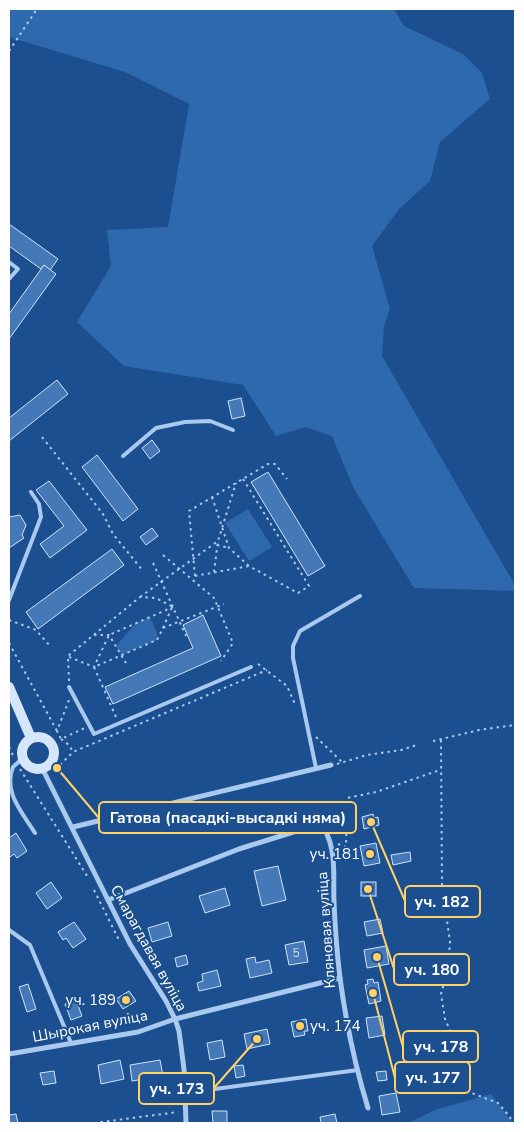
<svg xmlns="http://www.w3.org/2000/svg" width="524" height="1132" viewBox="0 0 524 1132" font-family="'Nunito Sans',sans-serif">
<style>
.green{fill:#2e69ad}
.building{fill:#4478b7;stroke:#cfe3fa}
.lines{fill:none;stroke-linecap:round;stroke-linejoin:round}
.path{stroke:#a9c9ee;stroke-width:2;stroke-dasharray:2.5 4;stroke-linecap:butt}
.lane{stroke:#a9c9ee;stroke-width:4}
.street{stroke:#a9c9ee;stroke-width:5}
.secondary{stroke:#d6e6fa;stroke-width:10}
.poi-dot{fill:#ffd166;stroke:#1b4f8f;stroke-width:2}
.labels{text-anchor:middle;stroke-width:4;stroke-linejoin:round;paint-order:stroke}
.number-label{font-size:12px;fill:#d0dded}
.poi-label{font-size:15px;fill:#fff;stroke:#1b4f8f;text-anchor:end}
.street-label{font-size:15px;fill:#fff;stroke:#1b4f8f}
.leader{fill:none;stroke:#ffd166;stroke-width:2}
.callout-dot{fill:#ffd166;stroke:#1b4f8f;stroke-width:2}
.callout{fill:#1b4f8f;stroke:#ffd166;stroke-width:2}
.callout-label{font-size:16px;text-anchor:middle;font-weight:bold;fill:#fff}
</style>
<rect width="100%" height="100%" fill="#1b4f8f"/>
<g class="green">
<path d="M9 9H394L404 26 463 54 482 73 490 99 440 142 430 181 400 208 372 246 390 309 384 326 382 356 515 585V591L414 588 353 487 332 436 305 427 276 436 243 385 124 366 77 322 111 266 107 230 168 227 189 104 125 72 9 37Z"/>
<path d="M248 509 272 547 249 561 225 523Z"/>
<path d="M150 617 157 633V640L121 655 116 646 135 624Z"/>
<path d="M491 1094 513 1123H408L435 1110Z"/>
</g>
<g class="building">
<path d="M9 224 58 259 50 270 44 265 41 269 9 246Z"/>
<path d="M44 265 56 274 9 339V314Z"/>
<path d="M57 380 68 394 9 441V418Z"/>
<path d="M241 398 245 416 232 419 228 401Z"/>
<path d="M152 440 160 451 150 459 142 448Z"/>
<path d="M97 455 138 509 123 521 82 467Z"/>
<path d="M268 472 325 566 308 576 251 482Z"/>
<path d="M49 481 87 530 50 558 40 544 64 526 36 490Z"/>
<path d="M20 515 26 525 22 535 24 538 9 548V517Z"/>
<path d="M152 528 158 536 146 545 140 537Z"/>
<path d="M112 549 124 565 38 629 26 612Z"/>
<path d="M203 615 221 656 113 704 105 687 193 648 183 625Z"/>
<path d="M373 814 374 818 378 817 379 825 364 829 362 817Z"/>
<path d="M16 833 27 851 17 858 14 854 10 857 9 855V838Z"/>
<path d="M376 843 380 863 364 866 360 846Z"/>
<path d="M410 852 411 861 393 865 391 855Z"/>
<path d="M278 866 286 900 262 906 254 871Z"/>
<path d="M51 882 62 898 47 909 36 893Z"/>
<rect x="361" y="882" width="15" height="14"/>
<path d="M225 888 230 905 205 913 199 896Z"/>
<path d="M380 919 383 933 367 936 364 922Z"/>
<path d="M74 922 86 939 73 948 66 938 63 940 58 932Z"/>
<path d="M168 922 172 936 152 942 148 928Z"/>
<path d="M304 941 308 962 289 965 285 945Z"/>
<path d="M386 946 389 964 367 968 364 950Z"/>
<path d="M186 955 188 964 177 967 175 958Z"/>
<path d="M255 957 256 963 269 960 272 973 250 978 246 959Z"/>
<path d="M217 970 221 986 199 991 197 983 203 981 202 974Z"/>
<path d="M373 979 374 983 378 982 381 1001 369 1004 365 985 368 984 367 980Z"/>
<path d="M28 984 36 1009 27 1012 19 987Z"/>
<path d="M129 991 136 1001 123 1009 116 999Z"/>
<path d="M76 1000 82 1016 71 1020 65 1004Z"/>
<path d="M382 1016 385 1035 369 1038 366 1018Z"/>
<path d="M306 1019 308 1031H304L305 1035 294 1037 291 1022Z"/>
<path d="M267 1029 270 1044 247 1049 244 1034Z"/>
<path d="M222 1040 225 1057 210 1060 207 1043Z"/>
<path d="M120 1060 124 1079 101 1084 98 1065Z"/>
<path d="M160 1060 163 1076 132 1081 130 1065Z"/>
<path d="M243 1065 245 1076 236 1078 234 1066Z"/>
<path d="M54 1071 56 1083 43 1085 40 1073Z"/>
<path d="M386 1071 387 1080 378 1081 376 1072Z"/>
<path d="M396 1093 400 1112 382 1115 379 1096Z"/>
<path d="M212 1111H227V1123H213Z"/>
<path d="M16 1114 18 1123H9V1115Z"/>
<path d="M335 1114 337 1123H321L320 1117Z"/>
</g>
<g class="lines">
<g class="path">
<path d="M9 51 37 9"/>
<path d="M42 437 103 514 113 534 143 571"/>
<path d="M212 497 229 548 249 566 298 593 309 586 243 479"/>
<path d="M217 545 229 548"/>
<path d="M163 555 214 598 233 643 221 661"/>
<path d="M153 563 186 636"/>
<path d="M214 572 218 541 236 483"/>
<path d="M195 576 189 511 268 464H275L287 479"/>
<path d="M195 576 249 566"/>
<path d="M140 597 218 541"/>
<path d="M9 620 36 630 50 646"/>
<path d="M163 628 172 607"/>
<path d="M94 635H109L126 663"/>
<path d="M9 643 57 731"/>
<path d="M69 657 94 667 109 635 173 607"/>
<path d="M258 664 287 686 295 704"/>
<path d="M69 681 68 656 140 597 156 598 173 607"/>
<path d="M69 700 57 731 61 739 85 728"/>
<path d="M116 717 94 667 157 640 163 628 224 604"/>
<path d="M316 737 343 763"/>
<path d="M61 739 69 745 73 752 267 670"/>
<path d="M441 740 442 885 450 942 448 968 441 994 445 1019 456 1044 455 1068 461 1084 474 1094 498 1103 510 1117 512 1123"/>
<path d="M433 741 479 730 515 725"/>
<path d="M9 747 14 758"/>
<path d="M50 763 57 768 73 752"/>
<path d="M337 764 367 755 401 750 417 745"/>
<path d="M20 769 89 879"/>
<path d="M338 844 346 847 347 798 376 792 440 770"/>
<path d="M94 890 119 940"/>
<path d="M94 1123 178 1112"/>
</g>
<g class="lane">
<path d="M9 262 18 269 9 279"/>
<path d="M123 456 156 428 185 422 210 421 233 430"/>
<path d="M9 600 41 517 39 504 31 492"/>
<path d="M69 687 94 734 251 667"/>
<path d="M23 758 13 767C3 792 22 812 35 833"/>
<path d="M316 768 293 658V646L300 631 360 596"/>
<path d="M9 930 30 945 71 1043"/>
<path d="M185 1093 358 1070"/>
</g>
<g class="street">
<path d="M42 768 130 944 166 1001 175 1019 179 1031 184 1069 186 1123"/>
<path d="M73 827 331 765"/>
<path d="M108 900 239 849 303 829 324 828C337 851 333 877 334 902 335 927 337 953 340 978 346 1022 355 1066 368 1108"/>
<path d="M9 1054 138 1032 175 1019 340 978"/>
</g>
<g class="secondary">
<path d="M9 687 31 738"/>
<circle cx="38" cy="753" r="16"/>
</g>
</g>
<g class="poi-dot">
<circle cx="370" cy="854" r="5"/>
<circle cx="126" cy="1000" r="5"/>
<circle cx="300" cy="1026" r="5"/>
</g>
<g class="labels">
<g class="number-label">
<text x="296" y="957">5</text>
</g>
<g class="poi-label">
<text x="360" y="859">уч. 181</text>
<text x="116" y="1005">уч. 189</text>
<text x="310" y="1031" text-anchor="start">уч. 174</text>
</g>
<g class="street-label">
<text transform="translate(326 930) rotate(-94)" y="5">Кляновая вуліца</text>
<text transform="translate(149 948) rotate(61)" y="5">Смарагдавая вуліца</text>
<text transform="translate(90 1026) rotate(-11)" y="5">Шырокая вуліца</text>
</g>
</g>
<path class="leader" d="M57 768L99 818M371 822L405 901M368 889L394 969M377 957L403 1047M373 993L395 1078M257 1039L214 1088"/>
<g class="callout-dot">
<circle cx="57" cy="768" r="5"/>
<circle cx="371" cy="822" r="5"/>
<circle cx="368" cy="889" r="5"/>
<circle cx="377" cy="957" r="5"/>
<circle cx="373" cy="993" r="5"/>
<circle cx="257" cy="1039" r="5"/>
</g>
<g class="callout">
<rect x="99" y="802" width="257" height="31" rx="5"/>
<rect x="405" y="886" width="75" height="31" rx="5"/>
<rect x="394" y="954" width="75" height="31" rx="5"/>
<rect x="403" y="1031" width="75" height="31" rx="5"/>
<rect x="395" y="1062" width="75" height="31" rx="5"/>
<rect x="139" y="1073" width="75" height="31" rx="5"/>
</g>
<g class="callout-label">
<text x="228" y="823">Гатова (пасадкі-высадкі няма)</text>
<text x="442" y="907">уч. 182</text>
<text x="432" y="975">уч. 180</text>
<text x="441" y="1052">уч. 178</text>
<text x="433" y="1083">уч. 177</text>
<text x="177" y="1094">уч. 173</text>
</g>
<rect width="524" height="1132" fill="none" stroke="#ffffff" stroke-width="20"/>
</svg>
